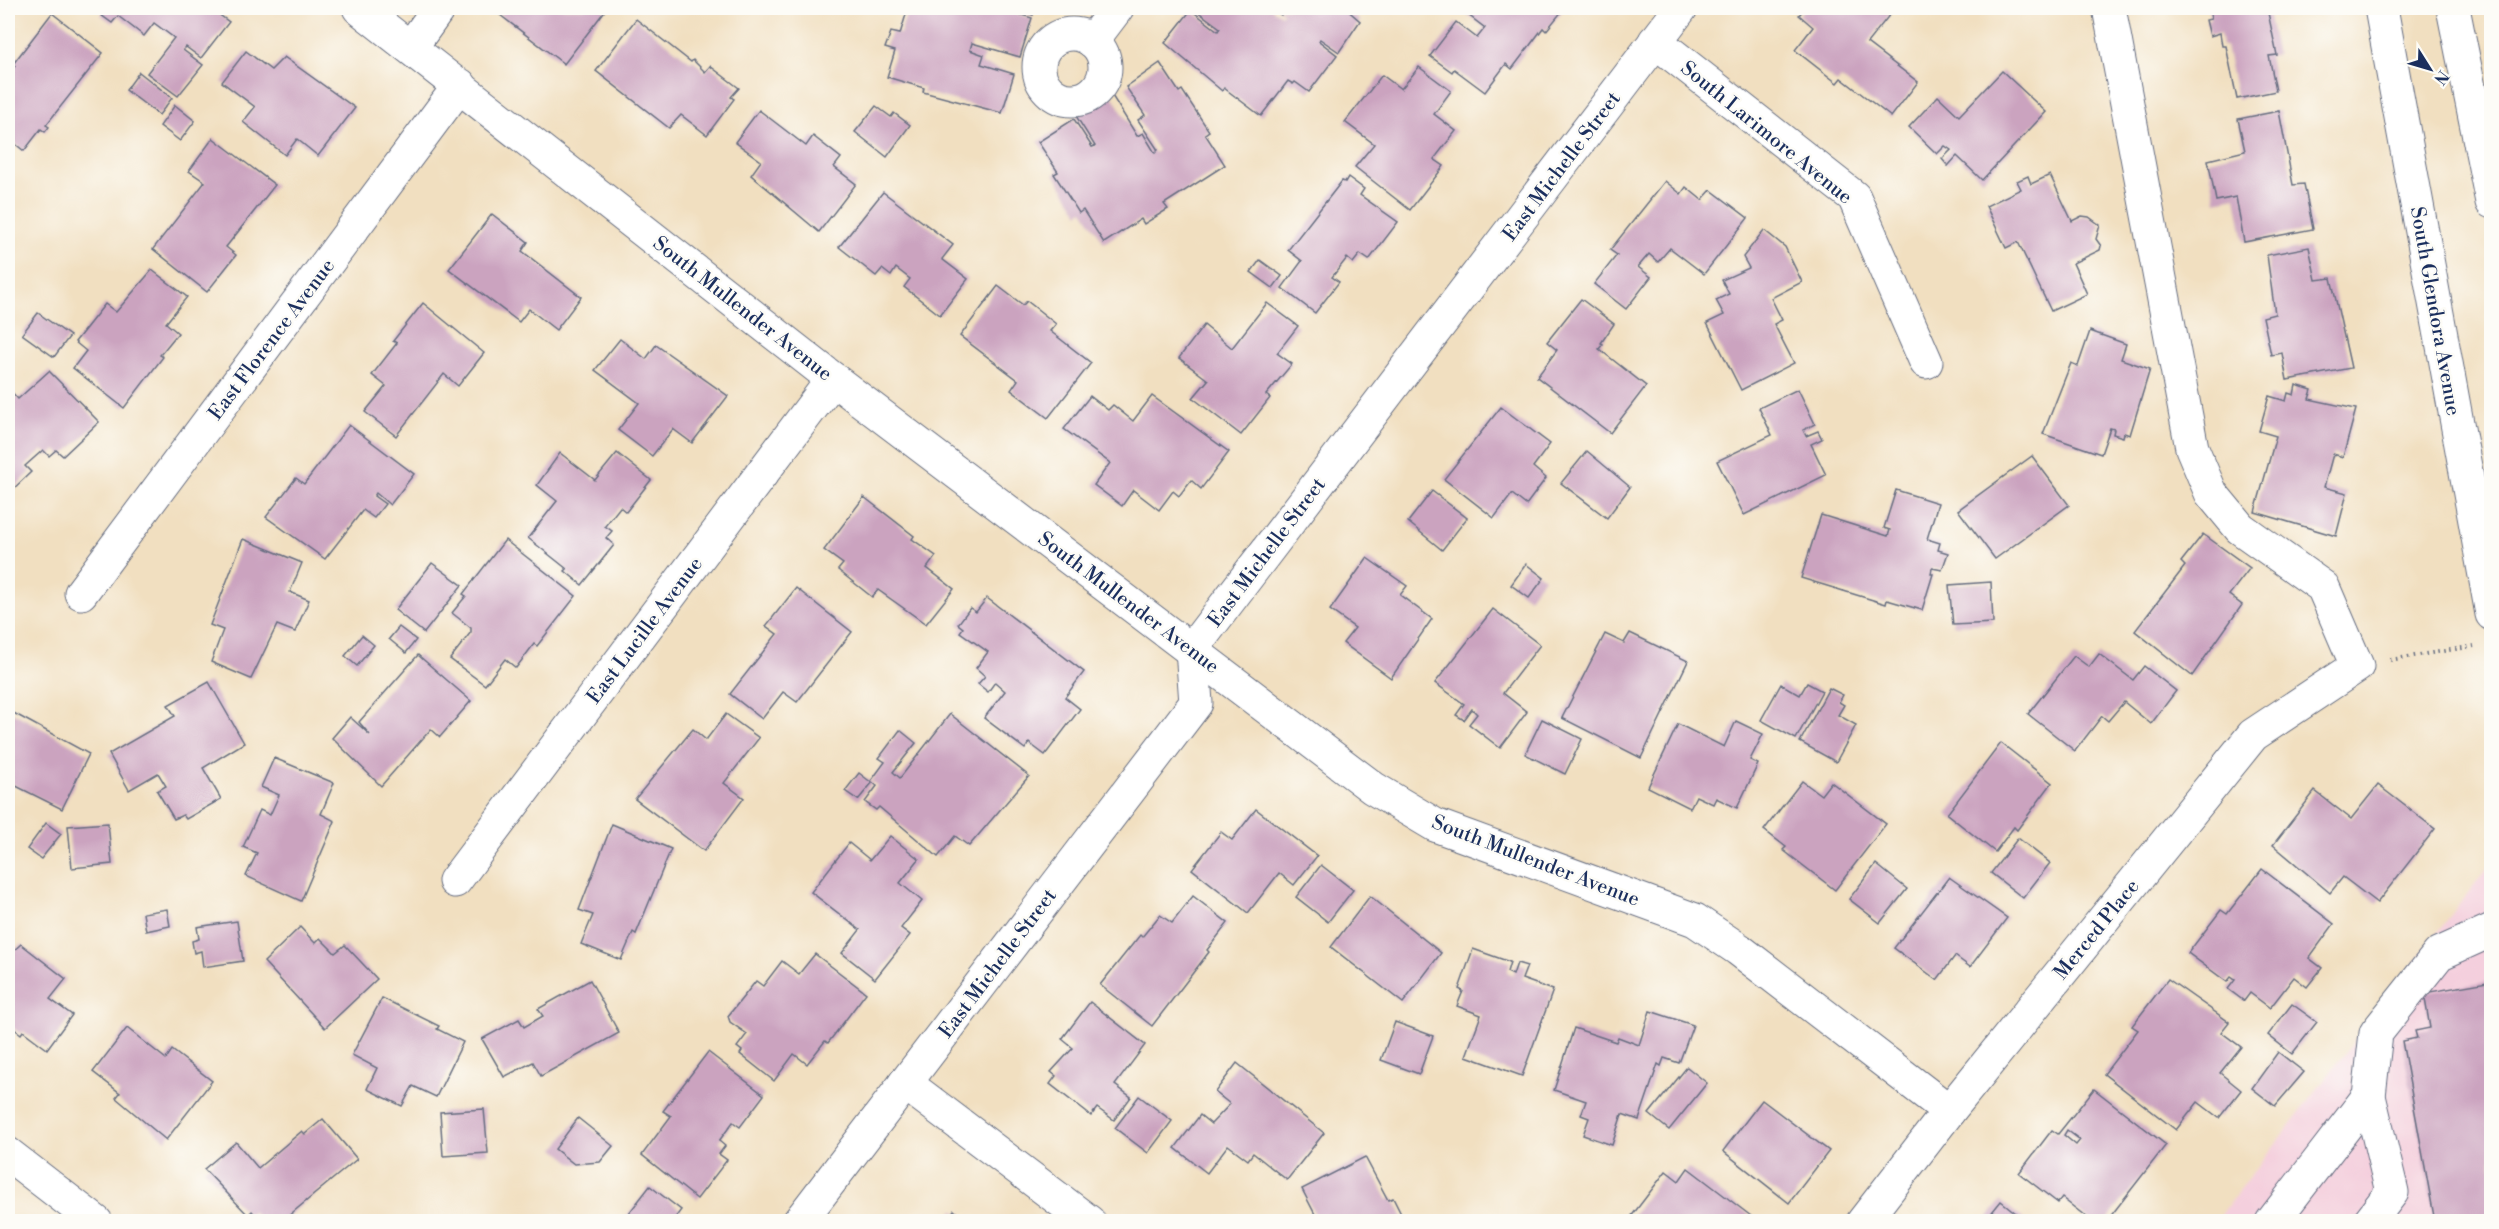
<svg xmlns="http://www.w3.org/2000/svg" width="2499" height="1229" viewBox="0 0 2499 1229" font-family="'Libre Bodoni',serif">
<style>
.built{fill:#f4cfdd}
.building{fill:#cba3bf;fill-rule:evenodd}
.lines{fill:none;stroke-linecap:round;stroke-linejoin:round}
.minor-casing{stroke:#666d80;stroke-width:35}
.major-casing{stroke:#666d80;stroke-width:35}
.path{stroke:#666d80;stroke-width:4;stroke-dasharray:1.5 4.5;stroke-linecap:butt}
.minor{stroke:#fff;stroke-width:33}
.major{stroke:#fff;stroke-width:33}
.labels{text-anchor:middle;stroke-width:5;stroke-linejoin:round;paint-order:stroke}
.street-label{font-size:20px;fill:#1b2f5e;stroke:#fdfcf7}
</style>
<rect width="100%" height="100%" fill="#fdfcf7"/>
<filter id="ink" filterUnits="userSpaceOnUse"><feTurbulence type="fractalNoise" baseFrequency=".0167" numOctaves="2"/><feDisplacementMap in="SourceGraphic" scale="12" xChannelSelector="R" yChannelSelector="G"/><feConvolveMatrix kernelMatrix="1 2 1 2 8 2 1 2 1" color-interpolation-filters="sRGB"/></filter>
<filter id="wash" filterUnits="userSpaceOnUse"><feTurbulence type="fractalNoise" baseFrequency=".008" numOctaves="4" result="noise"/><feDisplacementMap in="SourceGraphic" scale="24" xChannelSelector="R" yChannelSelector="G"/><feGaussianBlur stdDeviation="1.35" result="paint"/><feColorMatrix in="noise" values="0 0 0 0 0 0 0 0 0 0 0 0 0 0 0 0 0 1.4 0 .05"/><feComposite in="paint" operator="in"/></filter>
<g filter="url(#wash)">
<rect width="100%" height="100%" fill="#f1dfc0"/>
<path class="built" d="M2491 863V1221H2216Z"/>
<g id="blocks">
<g class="building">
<path d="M106 8H210L229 22 201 58 186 47 183 50 203 65 178 96 147 73 174 38 154 23 144 36 118 16 112 23 101 15Z"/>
<path d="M506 8H607L564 64 500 15Z"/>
<path d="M908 8H998L1032 18 1020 57 972 43 970 50 984 55 981 64 1014 74 1002 113 923 92 924 88 887 77 895 51 885 48 891 32 900 34Z"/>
<path d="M1012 8H1035L1033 15Z"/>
<path d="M1193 8H1271L1281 15 1283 12 1277 8H1345L1360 21 1339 52 1320 39 1319 41 1337 55 1309 92 1295 82 1293 84 1288 81 1261 116 1224 88 1222 91 1165 43 1191 10 1218 31 1220 28Z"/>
<path d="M1459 8H1560L1563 10 1546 31 1543 28 1512 69 1506 64 1485 92 1454 69 1452 72 1430 56 1456 22 1477 38 1485 28Z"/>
<path d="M1805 8H1884L1891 13 1867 43 1918 82 1891 117 1841 78 1837 83 1795 50 1813 27 1799 15Z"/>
<path d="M2209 8H2267L2277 55 2269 56 2276 91 2237 99 2226 46H2222L2220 33 2210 36 2206 20 2211 19Z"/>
<path d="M52 13 103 53 46 125 49 127 45 132 41 129 24 151 8 138V75L15 66 13 64Z"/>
<path d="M636 19 691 62 693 60 705 72 710 66 739 88 731 97 734 99 707 135 681 115 669 128 596 71Z"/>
<path d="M246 51 271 70 284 57 355 108 318 156 297 139 285 155 243 122 255 107 222 82Z"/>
<path d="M1160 63 1179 92 1182 90 1209 131 1205 134 1225 165 1164 204 1168 209 1144 224 1141 219 1104 243 1083 210 1079 213 1054 174 1058 172 1038 142 1074 119 1092 147 1095 146 1076 116 1111 94 1137 136 1143 133 1155 153 1158 150 1138 120 1145 115 1126 87Z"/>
<path d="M1419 67 1451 91 1434 114 1456 131 1434 159 1444 166 1410 210 1355 167 1374 144 1345 122 1382 75 1401 89Z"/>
<path d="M2002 71 2046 112 1982 180 1957 156 1948 166 1942 159 1951 150 1945 146 1937 154 1909 127 1938 96 1959 116Z"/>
<path d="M139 72 172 98 159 115 126 90Z"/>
<path d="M175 105 195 121 180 141 160 126Z"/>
<path d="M876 106 891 117 894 113 910 125 887 157 855 132Z"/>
<path d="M759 110 806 146 813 136 841 158 834 167 856 184 819 232 751 175 761 161 735 142Z"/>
<path d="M2279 111 2293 185 2304 184 2313 229 2244 242 2236 197 2216 201 2208 160 2245 151 2238 119Z"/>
<path d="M213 138 275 185 226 247 236 255 207 292 153 249 205 182 189 171Z"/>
<path d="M2050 175 2072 221 2082 216 2089 217 2100 225 2096 239 2101 246 2100 250 2073 263 2087 294 2051 311 2018 242 2006 248 1986 206 2021 189 2017 181 2028 176 2031 184Z"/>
<path d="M1348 177 1364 189 1360 195 1398 222 1369 260 1360 254 1353 263 1347 258 1332 277 1339 282 1315 313 1282 288 1302 261 1288 250 1342 181 1345 182Z"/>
<path d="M1665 181 1681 194 1686 187 1702 200 1711 190 1748 218 1704 274 1670 248 1658 262 1649 254 1638 267 1651 277 1626 309 1594 284 1617 255 1610 250Z"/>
<path d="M883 192 953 245 942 259 968 279 940 315 904 287 910 279 896 268 891 276 882 269 876 276 839 247Z"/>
<path d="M492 214 528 242 522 251 581 297 556 330 529 309 519 322 449 269Z"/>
<path d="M1764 230 1785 247 1802 282 1771 298 1782 320 1774 324 1794 363 1741 390 1707 323 1724 315 1716 300 1729 294 1722 280 1749 268 1743 257Z"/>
<path d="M2309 247 2316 280 2331 278 2351 368 2287 380 2282 353 2271 355 2263 317 2275 314 2267 255Z"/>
<path d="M1260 260 1282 276 1273 288 1251 272Z"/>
<path d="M152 270 187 297 166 323 178 333 160 355 163 357 124 408 73 368 86 351 75 342 105 304 116 312Z"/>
<path d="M998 286 1023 305 1027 301 1056 324 1050 331 1091 363 1048 418 1011 390 1018 380 960 336Z"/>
<path d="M1581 299 1614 324 1601 343 1603 344 1599 349 1646 386 1610 433 1537 377 1557 350 1547 342Z"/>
<path d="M423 303 484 353 458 386 444 374 396 436 365 412 386 386 372 375 397 343 393 341Z"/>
<path d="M1267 303 1298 326 1277 353 1292 364 1266 395 1270 398 1241 435 1193 398 1208 380 1179 358 1204 325 1232 348Z"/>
<path d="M38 313 70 336 54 357 22 334Z"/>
<path d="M2090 331 2126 344 2121 359 2150 369 2130 435 2124 433 2123 437 2113 434 2114 429 2110 428 2101 454 2043 434 2071 363 2078 366Z"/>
<path d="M620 339 646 359 656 345 728 396 692 443 673 429 652 456 618 430 639 403 595 370Z"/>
<path d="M49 371 99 422 63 456 56 450 49 456 43 450 25 466 31 472 8 494V388L18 399Z"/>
<path d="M2296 385 2312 390 2309 399 2356 409 2343 457 2333 454 2324 487 2347 493 2336 536 2255 512 2276 436 2259 431 2269 396 2286 401 2288 393 2294 395Z"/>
<path d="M1798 389 1815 424 1803 430 1806 436 1818 431 1822 439 1811 444 1826 475 1744 515 1717 461 1772 435 1759 408Z"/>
<path d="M1090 396 1108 410 1113 405 1133 421 1152 396 1229 452 1201 489 1191 480 1179 496 1173 491 1159 510 1133 490 1122 506 1094 485 1110 463 1064 429Z"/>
<path d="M1501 407 1550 444 1533 467 1546 478 1526 505 1512 494 1494 518 1444 479Z"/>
<path d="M349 425 414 474 390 505 376 493 374 496 385 504 374 518 363 510 325 559 266 517 296 478 304 484Z"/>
<path d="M1587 451 1630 487 1607 518 1561 483Z"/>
<path d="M560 453 595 480 617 453 651 480 626 512 620 507 605 526 612 531 606 538 614 545 582 585 565 571 567 569 528 538 557 501 537 485Z"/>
<path d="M2032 456 2069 505 1995 559 1958 510Z"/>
<path d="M1896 490 1938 503 1927 539 1940 543 1938 550 1948 553 1942 570 1932 568 1931 574H1933L1922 610 1887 600 1886 604 1801 578 1821 515 1888 536 1890 530 1884 528Z"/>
<path d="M1432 491 1467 518 1442 550 1408 522Z"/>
<path d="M864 497 914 536 912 539 936 556 927 568 954 589 926 624 878 590 872 597 838 570 843 564 824 550Z"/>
<path d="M2203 534 2250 568 2229 595 2242 605 2192 676 2135 631 2185 566 2181 562Z"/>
<path d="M243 539 302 563 290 592 309 600 295 632 277 625 251 679 211 662 223 630 210 625Z"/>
<path d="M505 540 576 596 537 646 534 644 516 668 505 659 485 685 450 659 471 632V628L452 613 466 596 463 594Z"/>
<path d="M1367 558 1407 586 1400 595 1432 619 1391 678 1343 643 1355 628 1330 610Z"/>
<path d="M432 563 462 585 424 633 395 610Z"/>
<path d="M1526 564 1544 578 1529 598 1511 585Z"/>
<path d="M1991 582 1993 623 1953 625 1949 585Z"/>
<path d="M796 588 852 632 797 702 783 692 762 719 730 694 777 634 766 626Z"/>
<path d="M987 598 1084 672 1065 697 1080 709 1045 755 1029 743 1025 749 984 718 1005 691 995 682 988 692 978 684 985 676 976 668 988 652 960 632 963 628 958 624 970 608 976 612Z"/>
<path d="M1493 609 1540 645 1503 693 1527 712 1500 748 1469 724 1477 714 1472 709 1464 720 1456 715 1464 704 1435 683Z"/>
<path d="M399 627 416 640 406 653 389 639Z"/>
<path d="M1630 633 1688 661 1641 758 1562 718 1605 634 1624 643Z"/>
<path d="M362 635 374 645 357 666 345 656Z"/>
<path d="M2099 654 2133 680 2144 666 2176 691 2151 724 2124 702 2108 721 2102 716 2075 751 2028 714 2074 656 2089 667Z"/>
<path d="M418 655 471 701 440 737 431 729 381 786 332 738 350 717 370 735 359 722Z"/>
<path d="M209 682 244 743 203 768 221 799 186 819 183 815 174 819 157 791 166 786 158 773 129 790 109 754 175 716 168 705Z"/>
<path d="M1807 683 1822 691 1796 739 1761 720 1781 684 1800 695Z"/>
<path d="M1829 688 1843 695 1839 702 1844 705 1838 715 1856 725 1836 762 1800 742Z"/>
<path d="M8 710 89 754 62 809 8 782Z"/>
<path d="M726 714 759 738 724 783 744 798 704 851 635 799 693 729 706 740Z"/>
<path d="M950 714 1029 776 969 846 955 836 938 857 879 807 876 810 865 802 877 786 871 781 885 762 879 758 900 730 916 743 893 772 900 778Z"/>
<path d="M1542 719 1582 739 1565 774 1525 754Z"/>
<path d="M1736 721 1763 734 1750 760 1758 764 1737 808 1716 798 1713 804 1696 796 1690 808 1648 787 1678 724 1724 747Z"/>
<path d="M2001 743 2052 783 2017 830 2014 827 1995 852 1947 814Z"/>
<path d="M274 758 334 783 321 814 335 821 301 901 246 876 257 853 243 847 260 810 270 815 279 795 261 787Z"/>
<path d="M859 773 872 783 858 800 845 791Z"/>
<path d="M1802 781 1821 795 1831 782 1886 824 1835 890 1783 850 1786 847 1764 830Z"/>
<path d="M2378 785 2435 829 2377 903 2343 877 2330 893 2273 845 2315 791 2351 819Z"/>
<path d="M1256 809 1317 856 1294 885 1279 873 1248 913 1192 869 1221 832 1232 840Z"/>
<path d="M46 823 61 834 41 859 27 849Z"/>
<path d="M108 823 112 864 72 868 68 826Z"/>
<path d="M612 824 671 849 636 934 633 932 621 960 581 944 593 915 579 910Z"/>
<path d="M890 836 919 859 900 883 922 901 901 928 910 935 875 979 842 953 860 930 811 892 849 843 870 860Z"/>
<path d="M2018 838 2050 863 2023 898 1991 873Z"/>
<path d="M1876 864 1907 889 1880 923 1849 899Z"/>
<path d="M1321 865 1353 890 1328 922 1296 897Z"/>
<path d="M2262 869 2334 924 2309 958 2322 968 2307 987 2294 977 2270 1008 2250 993 2244 1001 2228 989 2235 980 2231 977 2227 982 2188 953 2221 910 2227 914Z"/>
<path d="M1949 877 2007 918 1970 967 1955 956 1937 980 1894 948Z"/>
<path d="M1193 896 1228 923 1207 950 1209 952 1152 1026 1100 985 1140 935 1142 937 1160 915 1172 923Z"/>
<path d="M1370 896 1441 953 1403 1003 1331 947Z"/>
<path d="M167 909 170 926 146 931 143 913Z"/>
<path d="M237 921 243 961 203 967 201 951 194 953 192 941 199 939 197 927Z"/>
<path d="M300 927 315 943 320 938 335 953 345 945 377 979 325 1028 264 962Z"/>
<path d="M21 944 66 979 50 999 72 1015 47 1049 23 1031 21 1034 13 1028 8 1035V956Z"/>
<path d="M1473 949 1510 962 1507 972 1513 975 1517 963 1527 966 1522 979 1553 990 1522 1076 1466 1056 1481 1015 1457 1006 1463 991 1459 989Z"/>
<path d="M815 954 866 993 828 1043 825 1041 807 1064 794 1054 774 1081 740 1054 742 1051 737 1047 747 1034 730 1022 728 1016 756 981 763 986 782 961 799 974Z"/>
<path d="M2168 979 2229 1022 2221 1032 2241 1047 2220 1073 2241 1090 2219 1118 2198 1102 2176 1130 2104 1074 2138 1030 2132 1026Z"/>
<path d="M590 980 619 1033 541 1076 533 1062 504 1077 482 1039 519 1019 524 1027 543 1016 538 1009Z"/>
<path d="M2487 982 2492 1008V1222H2435L2402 1041 2417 1038 2415 1031 2430 1028 2424 993Z"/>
<path d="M382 998 439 1026 437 1029 463 1042 436 1097 413 1086 402 1106 367 1089 377 1068 352 1055Z"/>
<path d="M1090 1002 1145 1045 1115 1085 1131 1097 1114 1120 1097 1108 1091 1116 1050 1084 1056 1076 1051 1072 1073 1048 1062 1039Z"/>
<path d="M2292 1004 2317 1022 2292 1054 2268 1035Z"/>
<path d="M1650 1011 1693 1025 1679 1063 1664 1058 1661 1066 1658 1064 1639 1120 1622 1114 1612 1145 1583 1135 1589 1118 1581 1115 1586 1101 1554 1090 1574 1028 1616 1042 1618 1037 1639 1045Z"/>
<path d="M1395 1022 1433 1036 1419 1074 1381 1060Z"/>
<path d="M127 1028 166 1059 172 1050 212 1081 166 1140 116 1098 120 1093 93 1072Z"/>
<path d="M708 1052 764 1095 740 1127 733 1122 719 1141 725 1146 719 1154 727 1160 697 1199 642 1155 671 1116 663 1111Z"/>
<path d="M2278 1052 2304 1072 2275 1106 2252 1088Z"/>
<path d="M1237 1063 1324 1133 1287 1180 1253 1153 1248 1160 1228 1145 1207 1173 1175 1148 1200 1115 1211 1124 1230 1104 1215 1092Z"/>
<path d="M1687 1067 1707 1083 1669 1130 1649 1114Z"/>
<path d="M2094 1089 2166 1145 2106 1222H2093L2062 1198 2058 1203 2019 1173 2052 1130 2058 1134ZM2067 1130 2080 1140 2076 1145 2064 1135Z"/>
<path d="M1139 1096 1172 1121 1148 1153 1115 1128Z"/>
<path d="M1762 1100 1829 1151 1789 1203 1723 1151Z"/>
<path d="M484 1109 488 1153 443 1156 440 1112Z"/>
<path d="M578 1118 613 1146 600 1162 574 1164 555 1149Z"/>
<path d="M323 1119 357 1159 281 1222H261L252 1211 248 1215 204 1169 236 1142 258 1168 302 1131 305 1134Z"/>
<path d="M1365 1157 1388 1200 1393 1198 1405 1222H1319L1302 1189Z"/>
<path d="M1688 1168 1751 1216 1746 1222H1627L1666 1171 1679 1181Z"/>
<path d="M650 1186 681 1210 672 1222H622Z"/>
<path d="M2001 1201 2027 1222H1984Z"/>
<path d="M954 1210 967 1222H945Z"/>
</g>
</g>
</g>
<g filter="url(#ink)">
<use href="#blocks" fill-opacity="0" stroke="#666d80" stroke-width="1.5"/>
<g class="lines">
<defs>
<g id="minor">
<path d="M359 8 833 379 1373 788 1435 825 1695 920 1738 949 1949 1111"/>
<circle cx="1072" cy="67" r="33"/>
<path d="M1092 41 1117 8"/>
<path d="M1655 41 1854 197 1926 362"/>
<path d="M411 47 439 8"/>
<path d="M81 593 460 85"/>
<path d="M455 881 833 379"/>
<path d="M905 1083 1089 1222"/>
<path d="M2369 1096 2392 1192 2369 1222"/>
<path d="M8 1154 96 1222"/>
<path d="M799 1222 1196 703 1192 649 1681 8"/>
<path d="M1863 1222 1949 1111 2253 735 2357 666 2323 587 2240 528 2211 493 2192 448 2109 8"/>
<path d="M2272 1222 2369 1096 2376 1033 2439 954 2492 930"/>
</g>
<g id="major">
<path d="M2381 8 2492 614"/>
<path d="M2453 8 2492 202"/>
</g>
</defs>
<use href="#minor" class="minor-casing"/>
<use href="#major" class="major-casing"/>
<path class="path" d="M2390 660 2474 646"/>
<use href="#minor" class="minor"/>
<use href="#major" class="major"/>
</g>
</g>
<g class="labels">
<g class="street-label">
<text transform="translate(1767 132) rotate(39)" y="7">South Larimore Avenue</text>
<text transform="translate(1561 166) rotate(-53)" y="7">East Michelle Street</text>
<text transform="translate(743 308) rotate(38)" y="7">South Mullender Avenue</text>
<text transform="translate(2436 311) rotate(80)" y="7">South Glendora Avenue</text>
<text transform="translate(271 339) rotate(-53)" y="7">East Florence Avenue</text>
<text transform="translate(1266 552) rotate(-53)" y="7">East Michelle Street</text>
<text transform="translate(1129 602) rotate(37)" y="7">South Mullender Avenue</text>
<text transform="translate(644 630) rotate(-53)" y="7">East Lucille Avenue</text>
<text transform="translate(1536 860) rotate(21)" y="7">South Mullender Avenue</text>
<text transform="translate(2096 929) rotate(-51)" y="7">Merced Place</text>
<text transform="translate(997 963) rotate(-53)" y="7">East Michelle Street</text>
</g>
</g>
<rect width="2499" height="1229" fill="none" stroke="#fdfcf7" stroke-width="30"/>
<g transform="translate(2430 69) rotate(127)" stroke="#fdfcf7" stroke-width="4.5" paint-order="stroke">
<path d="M0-4.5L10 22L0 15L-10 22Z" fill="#1b2f5e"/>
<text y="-9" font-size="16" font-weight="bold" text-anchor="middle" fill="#1b2f5e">N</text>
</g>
</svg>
